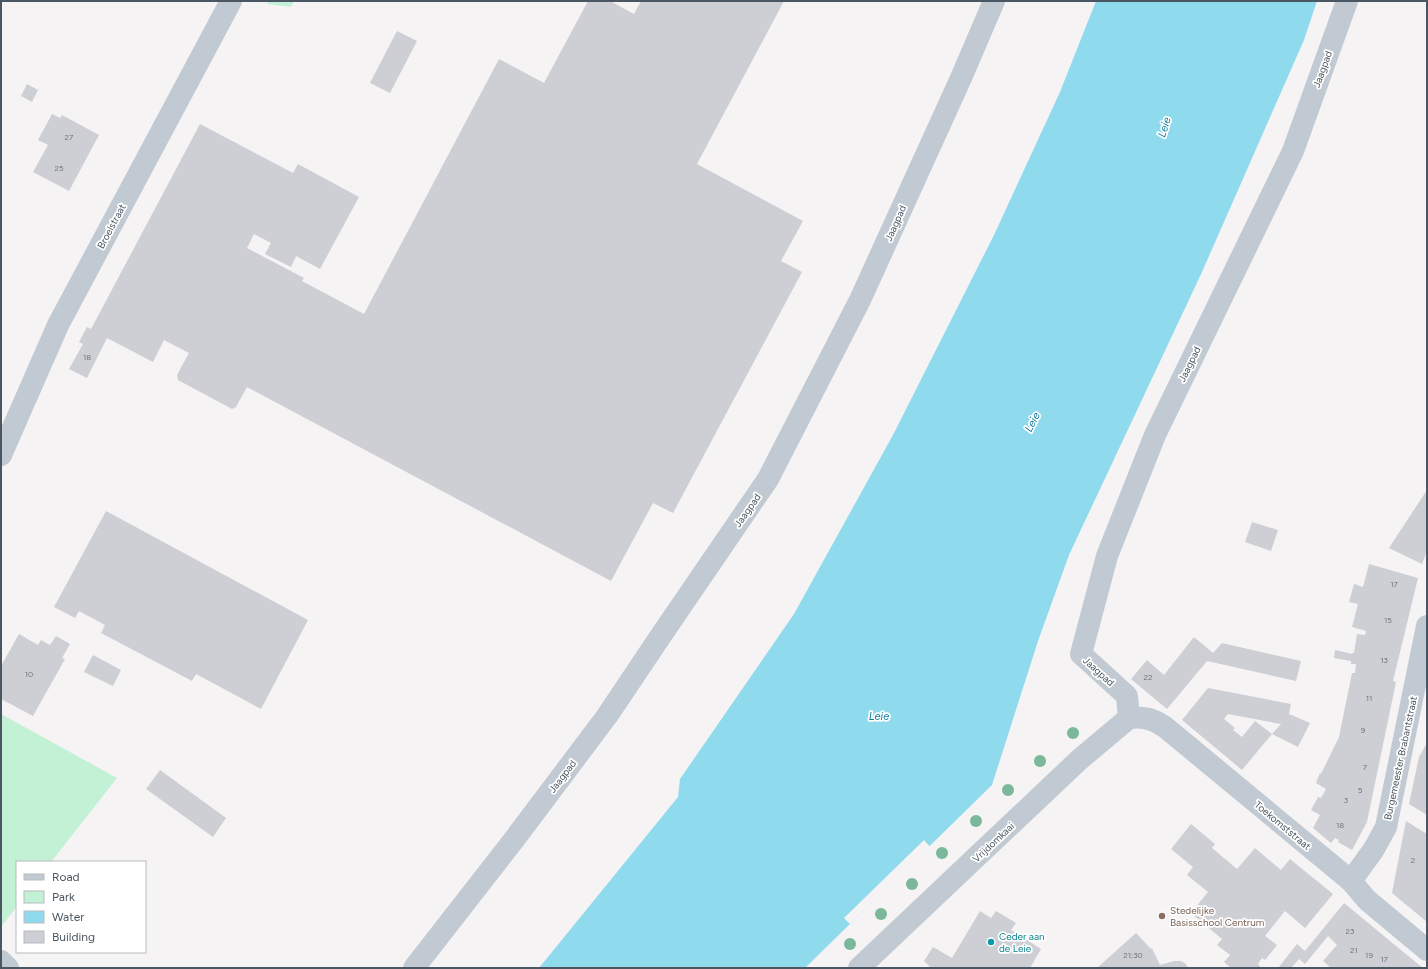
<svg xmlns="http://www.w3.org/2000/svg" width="1428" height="969" viewBox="0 0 1428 969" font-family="Figtree,sans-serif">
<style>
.green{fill:#c3f1d5}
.water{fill:#90daee}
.pier{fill:#f5f3f3}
.building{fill:#cdcfd5;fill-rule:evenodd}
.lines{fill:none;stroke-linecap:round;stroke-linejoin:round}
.minor{stroke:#c1cad2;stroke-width:22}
.tree{fill:#7bb799}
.education-dot{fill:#8d6e63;stroke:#fff;stroke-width:1.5}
.culture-dot{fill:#0f9aa8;stroke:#fff;stroke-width:1.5}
.labels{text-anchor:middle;stroke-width:3.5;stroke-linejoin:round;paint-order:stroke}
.number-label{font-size:8px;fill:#6b747e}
.street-label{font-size:10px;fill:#4a5661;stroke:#fff}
.education-label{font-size:10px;fill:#785e54;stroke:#fff;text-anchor:start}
.culture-label{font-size:10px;fill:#0d838f;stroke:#fff;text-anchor:start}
.water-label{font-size:11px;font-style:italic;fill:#0c7c9b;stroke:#fff}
</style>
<rect width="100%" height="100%" fill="#f5f3f3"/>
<g class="green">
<path d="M268 1H294L291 7 268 4Z"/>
<path d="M1 714 117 778 51 862H17V906L1 927Z"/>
</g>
<path class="water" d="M1096 1H1317L1304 40 1202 272 1069 555 1038 641 992 785 805 968H539L678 797 680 779 794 614 893 435 994 235 1060 92Z"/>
<path class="pier" d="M924 840 930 847 850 924 844 918Z"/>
<g class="building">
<path d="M588 1H610L634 14 641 1H784L697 164 803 221 781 261 802 272 673 513 653 503 611 581 247 387 236 407 232 409 178 380 177 375 189 353 164 340 153 362 107 338 87 378 69 369 83 344 79 342 87 327 91 329 200 124 293 173 298 164 359 197 320 269 296 256 291 267 265 254 271 243 254 234 247 248 304 278 302 281 364 314 499 59 544 83Z"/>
<path d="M397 31 417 41 390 93 370 83Z"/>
<path d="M27 84 38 90 32 102 21 96Z"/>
<path d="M52 114 60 118 62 115 99 135 69 191 33 172 48 145 38 140Z"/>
<path d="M1427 490V551L1422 564 1389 548Z"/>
<path d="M106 511 308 620 261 709 196 674 192 681 101 633 105 625 79 611 75 618 54 607Z"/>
<path d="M1252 522 1278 530 1271 551 1245 542Z"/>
<path d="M1369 564 1418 578 1393 681 1396 682 1367 822 1352 850 1338 842 1339 840 1335 838 1331 843 1313 828 1320 815 1311 810 1318 797 1321 798 1326 789 1316 783 1320 773 1321 774 1339 737 1352 673H1355L1356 664H1351V661L1334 658 1335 650 1352 654V653H1354L1357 634 1365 635 1366 631 1352 627 1358 604 1349 602 1354 584 1363 587Z"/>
<path d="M19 634 38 645 41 640 50 645 56 636 70 644 62 658 65 659 33 716 1 699V666Z"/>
<path d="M1194 637 1213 653 1222 643 1301 661 1296 681 1207 661 1167 709 1131 679 1147 660 1164 675Z"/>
<path d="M93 655 121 670 113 686 84 672Z"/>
<path d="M1208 688 1291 704 1289 714 1310 723 1298 747 1272 734 1242 770 1182 720ZM1228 714 1281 724 1272 734 1255 721 1242 737 1233 730 1235 728 1224 719Z"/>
<path d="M1427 743V815L1409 804 1419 757Z"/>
<path d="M160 770 226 818 213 837 146 789Z"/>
<path d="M1406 821 1427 834V922L1392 893Z"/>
<path d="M1191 824 1215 844 1212 848 1237 869 1255 848 1281 870 1290 859 1333 894 1305 928 1285 911 1265 936 1277 945 1265 960 1262 958 1258 964 1260 966 1259 968H1231L1224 962 1230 955 1217 945 1222 939 1191 913 1208 892 1187 875 1193 867 1171 849Z"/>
<path d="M1344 903 1390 941 1423 968H1331L1323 961 1337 945 1328 936 1305 964 1299 959 1291 968H1278L1297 944 1305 951Z"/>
<path d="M980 911 991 918 996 911 1016 923 1011 930 1041 949 1030 968H931L924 961 933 947 952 958Z"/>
<path d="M1136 933 1151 949 1152 948 1160 965 1174 961H1181L1186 964 1188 968H1097Z"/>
</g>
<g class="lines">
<g class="minor">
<path d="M1 455 58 325 231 1"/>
<path d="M1129 718 1127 696 1081 654 1107 556 1155 435 1293 151 1347 1"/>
<path d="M1129 718C1143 716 1153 719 1165 727L1351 881 1367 900 1427 950"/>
<path d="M1351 881 1374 849 1386 827 1427 626"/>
<path d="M1 961 8 968"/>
<path d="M414 968 513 841 607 716 662 634 768 479 860 300 961 78 994 1"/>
<path d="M859 968 1079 760 1129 718"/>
</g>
</g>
<g class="tree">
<circle cx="1073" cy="733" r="6"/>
<circle cx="1040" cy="761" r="6"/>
<circle cx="1008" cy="790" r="6"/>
<circle cx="976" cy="821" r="6"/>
<circle cx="942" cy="853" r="6"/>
<circle cx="912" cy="884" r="6"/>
<circle cx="881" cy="914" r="6"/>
<circle cx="850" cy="944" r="6"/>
</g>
<circle class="education-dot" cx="1162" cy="916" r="4"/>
<circle class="culture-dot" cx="991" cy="942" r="4"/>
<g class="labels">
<g class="number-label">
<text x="69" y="140">27</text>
<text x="59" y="171">25</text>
<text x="87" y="360">18</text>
<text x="1394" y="587">17</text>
<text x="1388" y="623">15</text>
<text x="1384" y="663">13</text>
<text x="29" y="677">10</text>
<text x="1148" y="680">22</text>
<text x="1369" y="701">11</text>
<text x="1363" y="733">9</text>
<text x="1365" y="770">7</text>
<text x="1360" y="793">5</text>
<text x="1346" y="803">3</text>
<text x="1340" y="828">18</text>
<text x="1413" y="863">2</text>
<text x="1350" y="934">23</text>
<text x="1354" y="953">21</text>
<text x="1133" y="958">21;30</text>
<text x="1369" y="958">19</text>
<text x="1384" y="962">17</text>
</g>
<g class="street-label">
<text transform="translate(1322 69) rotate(-70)" y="4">Jaagpad</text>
<text transform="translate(895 223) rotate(-66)" y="4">Jaagpad</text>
<text transform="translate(111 226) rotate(-62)" y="4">Broelstraat</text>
<text transform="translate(1189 364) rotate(-64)" y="4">Jaagpad</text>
<text transform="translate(747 510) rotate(-55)" y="4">Jaagpad</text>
<text transform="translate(1099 671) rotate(42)" y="4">Jaagpad</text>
<text transform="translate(1400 758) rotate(-78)" y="4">Burgemeester Brabantstraat</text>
<text transform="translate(562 776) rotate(-53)" y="4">Jaagpad</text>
<text transform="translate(1283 825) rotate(40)" y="4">Toekomststraat</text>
<text transform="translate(993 842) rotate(-43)" y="4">Vrijdomkaai</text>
</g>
<g class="education-label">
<text x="1170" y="914">Stedelijke<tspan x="1170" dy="12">Basisschool Centrum</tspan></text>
</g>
<g class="culture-label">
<text x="999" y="940">Ceder aan<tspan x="999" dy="12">de Leie</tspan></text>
</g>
<g class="water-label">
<text transform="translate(1164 127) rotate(-72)" y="4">Leie</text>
<text transform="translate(1032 422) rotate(-63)" y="4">Leie</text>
<text x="879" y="720">Leie</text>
</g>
</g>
<rect width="1428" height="969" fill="none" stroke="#4a5661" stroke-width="4"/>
<rect x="16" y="861" width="130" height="92" fill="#ffffff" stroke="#b7bbc0"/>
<rect x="24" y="874" width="20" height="6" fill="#c1cad2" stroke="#b7bbc0"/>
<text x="52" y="881" font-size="12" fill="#4a5661">Road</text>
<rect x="24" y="891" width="20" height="12" fill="#c3f1d5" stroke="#b7bbc0"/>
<text x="52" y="901" font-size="12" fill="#4a5661">Park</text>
<rect x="24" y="911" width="20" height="12" fill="#90daee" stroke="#b7bbc0"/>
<text x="52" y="921" font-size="12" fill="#4a5661">Water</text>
<rect x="24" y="931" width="20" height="12" fill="#cdcfd5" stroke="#b7bbc0"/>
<text x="52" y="941" font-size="12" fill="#4a5661">Building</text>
</svg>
